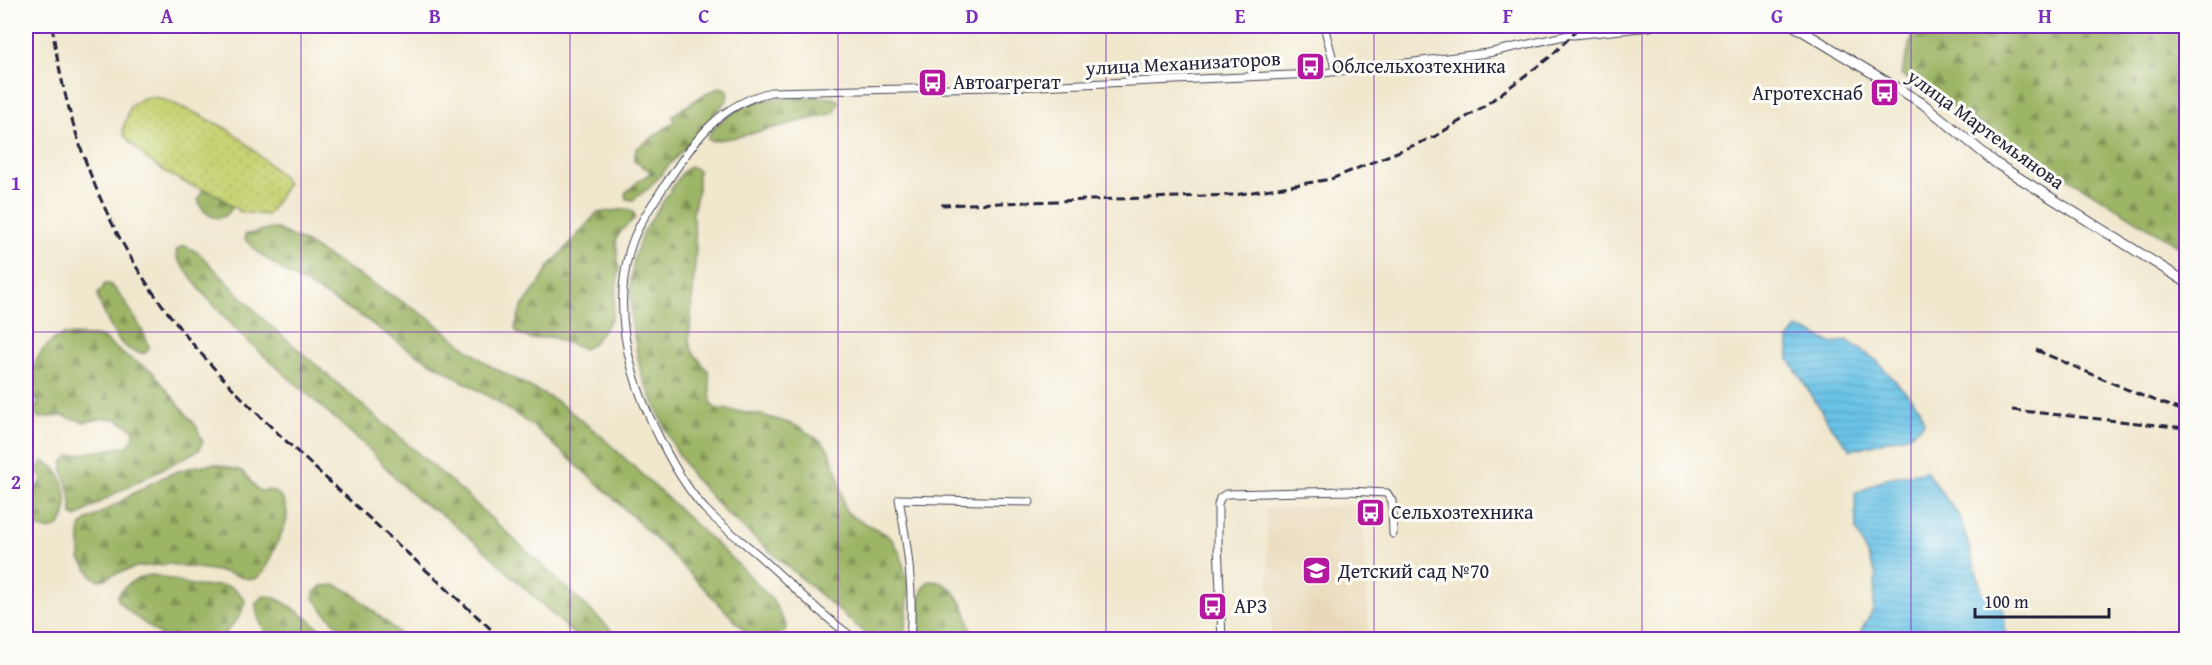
<svg xmlns="http://www.w3.org/2000/svg" width="2212" height="665" viewBox="0 0 2212 665" font-family="'Gentium Book Plus',serif">
<style>
.built{fill:#e9d9ba}
.grass{fill:url(#grass-dots);stroke:#747a58;stroke-width:1.5}
.forest{fill:url(#forest-firs);stroke:#606c50;stroke-width:1.5}
.water{fill:url(#water-rules);stroke:#467291;stroke-width:1.5}
.lines{fill:none;stroke-linecap:round;stroke-linejoin:round}
.street-casing{stroke:#414051;stroke-width:9}
.secondary-casing{stroke:#414051;stroke-width:11}
.street{stroke:#fff;stroke-width:7}
.secondary{stroke:#fff;stroke-width:9}
.rail{stroke:#22223b;stroke-width:3;stroke-dasharray:9 4.5;stroke-linecap:butt}
.grid{fill:none;stroke:#7b2cbf;stroke-width:1.5;stroke-opacity:0.55}
.labels{text-anchor:middle;stroke-width:6;stroke-linejoin:round;paint-order:stroke}
.street-label{font-size:20px;fill:#22223b;stroke:#fdfcf7}
.poi-label{font-size:20px;fill:#22223b;stroke:#fdfcf7;text-anchor:start}
.neatline{fill:none;stroke:#7b2cbf;stroke-width:2}
.grid-label{font-size:20px;text-anchor:middle;font-weight:bold;fill:#7b2cbf}
</style>
<defs>
<pattern id="grass-dots" width="8" height="8" patternUnits="userSpaceOnUse" patternTransform="scale(1.5)"><rect width="8" height="8" fill="#c7d375"/><path d="M2 2h.1M6 6h.1" fill="none" stroke="#abb566" stroke-width="1.8" stroke-linecap="round"/></pattern>
<pattern id="forest-firs" width="22" height="20" patternUnits="userSpaceOnUse" patternTransform="scale(1.5)"><rect width="22" height="20" fill="#9db566"/><path d="M5 1l3.5 6h-7zM16 11l3.5 6h-7z" fill="#809355"/></pattern>
<pattern id="water-rules" width="6" height="5" patternUnits="userSpaceOnUse" patternTransform="scale(1.5)"><rect width="6" height="5" fill="#69c3e7"/><path d="M0 2.5h6" fill="none" stroke="#5ba7c7"/></pattern>
</defs>
<rect width="100%" height="100%" fill="#fdfcf7"/>
<filter id="ink" filterUnits="userSpaceOnUse"><feTurbulence type="fractalNoise" baseFrequency=".0167" numOctaves="2"/><feDisplacementMap in="SourceGraphic" scale="12" xChannelSelector="R" yChannelSelector="G"/><feConvolveMatrix kernelMatrix="1 2 1 2 8 2 1 2 1" color-interpolation-filters="sRGB"/></filter>
<filter id="wash" filterUnits="userSpaceOnUse"><feTurbulence type="fractalNoise" baseFrequency=".008" numOctaves="4" result="noise"/><feDisplacementMap in="SourceGraphic" scale="24" xChannelSelector="R" yChannelSelector="G"/><feGaussianBlur stdDeviation="1.35" result="paint"/><feColorMatrix in="noise" values="0 0 0 0 0 0 0 0 0 0 0 0 0 0 0 0 0 1.4 0 .05"/><feComposite in="paint" operator="in"/></filter>
<g filter="url(#wash)">
<rect width="100%" height="100%" fill="#f0e7cd"/>
<path class="built" d="M1362 504 1369 634 1272 639 1265 509Z"/>
<path class="grass" d="M150 97 160 98 200 115 227 129 239 137 284 178 287 184 270 212 267 215 241 212 209 191 190 185 167 173 146 158 128 140 124 135 123 129 130 107 141 99Z"/>
<g class="forest">
<path d="M1915 26H2186V251L1901 75Z"/>
<path d="M720 87 728 90 727 100 649 188 633 200 626 199 625 193 641 179 652 172 634 161 636 149 674 122 673 116 676 113 702 96Z"/>
<path d="M788 96 826 97 836 99 839 102 834 113 737 137 711 141 708 139C708 132 713 129 718 124 737 105 762 100 788 96Z"/>
<path d="M690 166 698 170V189L693 213 696 249 689 342 692 351 709 372 711 404 715 408 762 415 788 423 799 427 822 442 828 449 837 471 845 510 853 517 886 534 893 541 901 555 909 590 904 639H873L868 636 728 515 692 476 673 445 641 374 631 320V281L634 258 643 232 682 173Z"/>
<path d="M203 190C215 192 224 198 232 208 222 226 202 216 198 199Z"/>
<path d="M626 209 634 213 635 218 621 231 616 239 619 270 612 318 593 344 583 349 551 337 531 339 517 333 515 328 521 308 541 281 548 268 597 213Z"/>
<path d="M267 229H277L306 243 426 316 487 364 558 402 600 435 745 571 773 601 786 625 785 632 764 639 748 634 670 553 610 495 534 427 493 399 405 347 361 316 288 274 256 251 245 239V235Z"/>
<path d="M182 246H186L199 253 265 321 462 491 621 639H579L481 547 444 516 419 501 398 481 368 448 244 338 201 291 177 258 176 251Z"/>
<path d="M105 284H109C119 289 149 338 149 349L145 353C117 354 107 319 98 299V294Z"/>
<path d="M62 335 95 336 103 338 124 355 151 370 196 426 203 442 199 450 112 495 76 517 72 514 70 493 63 471V462L70 456 127 446 133 440 134 433 132 428 116 419 105 418 85 422 63 416 39 418 32 412 39 403 29 390C28 368 42 344 62 335Z"/>
<path d="M42 462C74 464 80 558 26 521V498L41 483 42 479 37 470Z"/>
<path d="M215 464 242 471 258 490C263 492 267 489 272 491 285 495 290 514 285 525L264 572 255 579H249L224 572 169 564 137 567 112 575 106 579 98 580 93 577 80 559V527L86 521C129 500 166 465 215 464Z"/>
<path d="M152 575C168 577 182 584 198 586 208 587 217 584 227 586 235 588 241 594 245 601L240 616 220 639H165C153 627 123 612 117 597 124 585 138 576 152 575Z"/>
<path d="M929 581C956 579 972 617 971 639H917C920 624 916 589 929 581Z"/>
<path d="M336 585 352 593 406 639H352L326 614 314 598V592L322 586Z"/>
<path d="M269 596C293 604 313 623 332 639H272C262 628 256 618 256 603L262 597Z"/>
</g>
<g class="water">
<path d="M1797 328 1812 333 1833 344 1847 340 1877 361 1920 408 1924 423 1910 435 1851 450 1832 428 1789 359V338Z"/>
<path d="M1926 471 1960 517 1982 591 2004 610 2006 639 1865 640 1860 633 1873 610 1876 575 1856 529 1855 494 1886 478Z"/>
</g>
</g>
<g filter="url(#ink)">
<g class="lines">
<defs>
<g id="street">
<path d="M1324 26 1336 71"/>
<path d="M857 640C824 618 796 589 767 563 747 544 724 529 705 509 687 489 673 465 661 441 630 381 611 315 630 249 637 225 652 205 665 185 695 141 716 106 771 92L1037 86 1315 74 1488 53 1573 34"/>
<path d="M910 640C914 590 908 548 899 499L1030 502"/>
<path d="M1222 640 1218 543V505L1220 498 1226 494 1349 491 1387 493 1392 501 1393 534"/>
</g>
<g id="secondary">
<path d="M1794 26 1922 103 1997 164 2186 282"/>
<path d="M1573 34 1650 26"/>
</g>
</defs>
<use href="#street" class="street-casing"/>
<use href="#secondary" class="secondary-casing"/>
<use href="#street" class="street"/>
<use href="#secondary" class="secondary"/>
<g class="rail">
<path d="M52 26C66 125 102 225 163 306 214 376 278 434 342 493 395 542 449 591 503 640"/>
<path d="M941 205 1235 195 1331 179 1434 137 1483 107 1550 57 1573 34 1578 26"/>
<path d="M2036 350 2140 395 2186 412"/>
<path d="M2012 410 2186 428"/>
</g>
</g>
</g>
<path class="grid" d="M301 26V640M570 26V640M838 26V640M1106 26V640M1374 26V640M1642 26V640M1911 26V640M26 332H2186"/>
<defs>
<symbol id="bus-square" viewBox="-11 -11 22 22"><rect x="-9" y="-9" width="18" height="18" rx="4" fill="#b5179e" stroke="#fdfcf7"/><path d="M-5-6H5V4H4V6H2V4H-2V6H-4V4H-5ZM-3.5-4V0h7V-4ZM-3.5 1.2v1.5H-2V1.2ZM2 1.2v1.5H3.5V1.2Z" fill="#fff"/></symbol>
<symbol id="school-square" viewBox="-11 -11 22 22"><rect x="-9" y="-9" width="18" height="18" rx="4" fill="#b5179e" stroke="#fdfcf7"/><path d="M0-5L7-2L0 1L-7-2ZM-4 1L0 2.5L4 1V4Q0 6-4 4Z" fill="#fff"/></symbol>
</defs>
<g fill-rule="evenodd">
<use href="#bus-square" x="1294" y="50" width="33" height="33"/>
<use href="#bus-square" x="916" y="66" width="33" height="33"/>
<use href="#bus-square" x="1868" y="76" width="33" height="33"/>
<use href="#bus-square" x="1354" y="496" width="33" height="33"/>
<use href="#school-square" x="1300" y="554" width="33" height="33"/>
<use href="#bus-square" x="1196" y="590" width="33" height="33"/>
</g>
<g class="labels">
<g class="street-label">
<text transform="translate(1183 63) rotate(-3)" y="7">улица Механизаторов</text>
<text transform="translate(1986 129) rotate(36)" y="7">улица Мартемьянова</text>
</g>
<g class="poi-label">
<text x="1332" y="73">Облсельхозтехника</text>
<text x="953" y="89">Автоагрегат</text>
<text x="1863" y="100" text-anchor="end">Агротехснаб</text>
<text x="1391" y="519">Сельхозтехника</text>
<text x="1338" y="578">Детский сад №70</text>
<text x="1234" y="613">АРЗ</text>
</g>
</g>
<rect width="2212" height="665" fill="none" stroke="#fdfcf7" stroke-width="66"/>
<path d="M1975 608v9h134v-9" fill="none" stroke="#22223b" stroke-width="3"/>
<text x="1984" y="608" font-size="18" fill="#22223b" stroke="#fdfcf7" stroke-width="4.5" paint-order="stroke">100 m</text>
<rect x="33" y="33" width="2146" height="599" class="neatline"/>
<g class="grid-label">
<text x="167" y="23">A</text>
<text x="435" y="23">B</text>
<text x="704" y="23">C</text>
<text x="972" y="23">D</text>
<text x="1240" y="23">E</text>
<text x="1508" y="23">F</text>
<text x="1777" y="23">G</text>
<text x="2045" y="23">H</text>
<text x="16" y="190">1</text>
<text x="16" y="489">2</text>
</g>
</svg>
